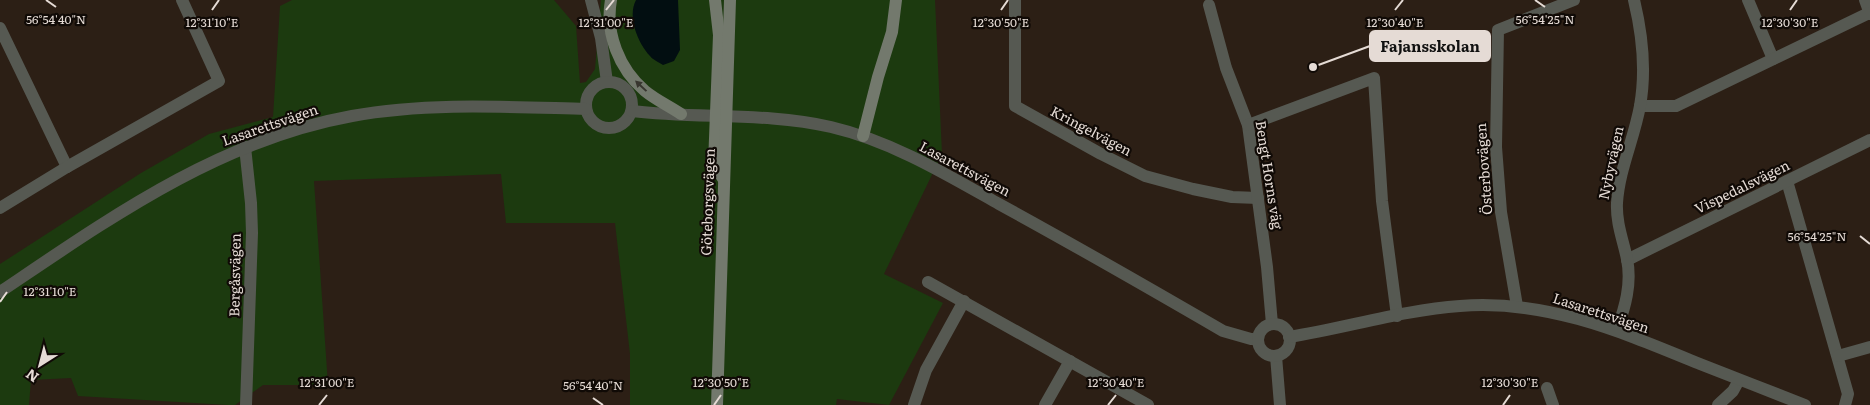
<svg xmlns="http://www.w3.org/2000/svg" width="1870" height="405" viewBox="0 0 1870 405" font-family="Literata,serif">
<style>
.green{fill:#1c3a0f}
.water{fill:#020e11}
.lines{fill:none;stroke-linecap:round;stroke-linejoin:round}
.minor{stroke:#565952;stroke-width:12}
.tertiary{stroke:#565952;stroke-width:12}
.secondary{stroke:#73796d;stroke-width:12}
.oneway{fill:#38362f}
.ticks{fill:none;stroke:#e5dbd5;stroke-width:2}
.labels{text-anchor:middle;stroke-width:4.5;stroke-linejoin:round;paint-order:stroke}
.street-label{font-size:14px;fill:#e5dbd5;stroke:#100a06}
.ticks-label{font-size:12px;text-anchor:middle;fill:#e5dbd5;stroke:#100a06;stroke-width:4.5;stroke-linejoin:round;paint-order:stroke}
.leader{fill:none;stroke:#e5dbd5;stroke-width:2}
.callout-dot{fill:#e5dbd5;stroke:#100a06;stroke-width:2}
.callout{fill:#e5dbd5;stroke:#e5dbd5;stroke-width:2}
.callout-label{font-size:15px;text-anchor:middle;font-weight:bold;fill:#111}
</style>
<rect width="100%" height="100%" fill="#2c1f15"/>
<path class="green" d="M292 0H554L576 26 580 83 586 82 595 69 601 0H935L942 154 884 274 943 303 889 405 837 399 836 405H630V354L615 223H506L501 174 314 181 328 385H263L235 405H228L78 396 71 378 31 380 29 405H0V264L141 173 209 134 273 117 280 6Z"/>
<path class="water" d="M636 0H678L680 50 674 61 663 65C659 62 653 60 650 56 638 43 627 17 636 0Z"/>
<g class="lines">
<g class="minor">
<path d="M1015 0V106L1101 154 1145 176 1193 189 1232 197 1258 198"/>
<path d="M1748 0 1773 59"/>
<path d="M1865 0 1870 14"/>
<path d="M1209 5 1226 68 1248 125 1267 267 1272 324"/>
<path d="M0 28 67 167"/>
<path d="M1640 106H1676L1869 13"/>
<path d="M1248 125 1374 78 1382 201 1397 316"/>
<path d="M245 147 251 203 252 233 246 405"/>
<path d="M1787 181 1848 394 1845 405"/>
<path d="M0 208 67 167 219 81 182 0"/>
<path d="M1627 260 1870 140"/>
<path d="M928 282 1148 405"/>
<path d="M1517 306 1501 212 1496 147 1498 30 1574 0"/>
<path d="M1617 330C1625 307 1632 284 1627 259 1623 240 1616 223 1617 203 1619 170 1634 139 1640 106 1646 72 1642 33 1634 0"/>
<path d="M1276 356 1280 405"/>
<path d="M1838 356 1870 347"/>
<path d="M1547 388 1553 405"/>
<path d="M914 405 926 370 964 301"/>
<path d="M1045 405 1070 361"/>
<path d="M1718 405 1733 391 1739 380"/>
</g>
<g class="tertiary">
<path d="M591 0 601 38 607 82"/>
<circle cx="609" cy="105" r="23"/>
<path d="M632 111C698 119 766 112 831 127 891 141 946 174 999 204 1074 245 1149 288 1223 331L1251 339H1258"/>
<path d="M0 292C110 218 219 140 352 116 428 102 509 107 586 109"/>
<circle cx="1274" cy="340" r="16"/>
<path d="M1289 337C1346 328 1403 310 1460 306 1546 299 1622 332 1700 364 1735 378 1770 391 1805 405"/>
</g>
<g class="secondary">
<path d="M611 0C605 33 619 69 645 91 656 100 669 106 681 114"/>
<path d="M715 0 719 35 714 164 724 180"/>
<path d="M863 136 878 77 892 32 896 0"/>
<path d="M717 405 730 0"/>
</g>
</g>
<defs><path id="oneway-solid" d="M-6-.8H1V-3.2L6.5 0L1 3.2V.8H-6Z" transform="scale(1.25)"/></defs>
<use class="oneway" href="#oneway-solid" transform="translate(641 86) rotate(-137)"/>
<path class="ticks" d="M46 0 56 7M1535 0 1545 7M212 10 219 0M606 10 614 0M1001 10 1008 0M1395 10 1403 0M1790 10 1797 0M1860 236 1870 244M0 302 7 292M593 398 603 405M319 405 327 395M714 405 721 395M1108 405 1116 395M1503 405 1510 395"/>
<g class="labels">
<g class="street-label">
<text transform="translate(270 125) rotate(-19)" y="5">Lasarettsvägen</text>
<text transform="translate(1091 131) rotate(28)" y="5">Kringelvägen</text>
<text transform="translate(1611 163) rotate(-78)" y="5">Nybyvägen</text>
<text transform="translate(965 169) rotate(28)" y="5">Lasarettsvägen</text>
<text transform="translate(1484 169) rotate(-94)" y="5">Österbovägen</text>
<text transform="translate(1269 175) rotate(81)" y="5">Bengt Horns väg</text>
<text transform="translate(1742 187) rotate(-26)" y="5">Vispedalsvägen</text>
<text transform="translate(708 202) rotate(-88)" y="5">Göteborgsvägen</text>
<text transform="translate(235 275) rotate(-89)" y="5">Bergåsvägen</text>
<text transform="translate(1601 313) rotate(18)" y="5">Lasarettsvägen</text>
</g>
</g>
<g class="ticks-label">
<text x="56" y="24">56°54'40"N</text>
<text x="1545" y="24">56°54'25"N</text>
<text x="606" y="27">12°31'00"E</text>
<text x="1001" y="27">12°30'50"E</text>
<text x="1395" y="27">12°30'40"E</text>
<text x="1790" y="27">12°30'30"E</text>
<text x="212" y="27">12°31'10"E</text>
<text x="1817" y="241">56°54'25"N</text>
<text x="50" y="296">12°31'10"E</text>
<text x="327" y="387">12°31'00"E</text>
<text x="721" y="387">12°30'50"E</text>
<text x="1116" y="387">12°30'40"E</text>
<text x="1510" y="387">12°30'30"E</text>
<text x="593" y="390">56°54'40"N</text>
</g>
<path class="leader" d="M1313 67L1370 46"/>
<circle class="callout-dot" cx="1313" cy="67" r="5"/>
<rect class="callout" x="1370" y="31" width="120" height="30" rx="5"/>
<g class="callout-label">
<text x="1430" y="52">Fajansskolan</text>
</g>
<g transform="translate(40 365) rotate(216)" stroke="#100a06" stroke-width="4" paint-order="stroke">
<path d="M0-4L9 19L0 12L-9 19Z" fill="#e5dbd5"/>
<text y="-8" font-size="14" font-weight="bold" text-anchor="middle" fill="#e5dbd5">N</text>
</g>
</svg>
